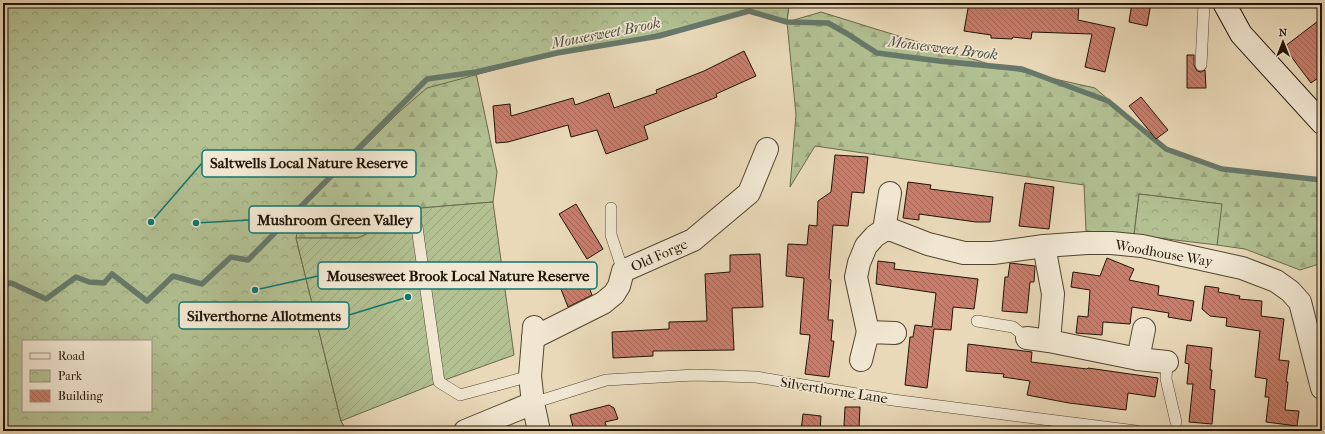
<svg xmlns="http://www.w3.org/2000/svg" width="1325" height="434" viewBox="0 0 1325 434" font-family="'IM FELL French Canon',serif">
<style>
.forest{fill:url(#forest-firs);stroke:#696a4b;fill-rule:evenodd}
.park{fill:url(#park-crowns);stroke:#696a4b;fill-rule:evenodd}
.garden{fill:url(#garden-furrows);stroke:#696a4b}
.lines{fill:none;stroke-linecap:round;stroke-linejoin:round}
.stream{stroke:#67786a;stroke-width:5.5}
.building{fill:url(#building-back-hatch);stroke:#201404}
.lane-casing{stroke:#524531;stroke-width:12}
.street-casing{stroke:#524531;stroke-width:24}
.secondary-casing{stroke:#201404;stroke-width:24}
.lane{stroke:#f1e6d1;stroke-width:11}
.street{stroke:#f1e6d1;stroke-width:22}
.secondary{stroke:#f1e6d1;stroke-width:22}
.labels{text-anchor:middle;stroke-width:3.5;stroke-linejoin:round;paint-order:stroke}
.street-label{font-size:14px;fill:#201404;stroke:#f1e6d1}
.water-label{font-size:15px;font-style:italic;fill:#4a4e40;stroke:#f1e6d1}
.leader{fill:none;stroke:#0f766e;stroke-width:1.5}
.callout-dot{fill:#0f766e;stroke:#f1e6d1;stroke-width:1.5}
.callout{fill:#f1e6d1;stroke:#0f766e;stroke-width:1.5}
.callout-label{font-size:15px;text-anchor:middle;font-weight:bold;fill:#201404}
</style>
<defs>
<pattern id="forest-firs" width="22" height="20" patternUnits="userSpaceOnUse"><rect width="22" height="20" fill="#b2c092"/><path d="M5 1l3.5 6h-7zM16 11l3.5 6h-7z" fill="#99a47c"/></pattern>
<pattern id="park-crowns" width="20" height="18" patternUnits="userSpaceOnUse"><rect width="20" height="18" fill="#b2c092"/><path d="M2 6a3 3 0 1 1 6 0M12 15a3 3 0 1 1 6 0" fill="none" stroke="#99a47c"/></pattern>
<pattern id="garden-furrows" width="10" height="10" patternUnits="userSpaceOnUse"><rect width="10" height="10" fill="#b2c092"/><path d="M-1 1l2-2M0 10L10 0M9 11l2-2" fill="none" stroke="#99a47c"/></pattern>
<pattern id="building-back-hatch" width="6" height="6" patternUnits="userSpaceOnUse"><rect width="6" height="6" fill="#c97d6b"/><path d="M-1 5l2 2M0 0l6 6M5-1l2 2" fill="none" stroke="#a36556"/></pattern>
</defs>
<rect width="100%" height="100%" fill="#e9d9b8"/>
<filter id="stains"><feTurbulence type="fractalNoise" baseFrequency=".005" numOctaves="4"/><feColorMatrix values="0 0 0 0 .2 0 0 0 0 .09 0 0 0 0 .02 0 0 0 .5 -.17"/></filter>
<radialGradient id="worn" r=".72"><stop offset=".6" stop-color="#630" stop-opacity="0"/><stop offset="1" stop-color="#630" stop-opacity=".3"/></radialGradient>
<path class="forest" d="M789 3 787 22 821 12 992 65 1095 88 1166 149 1222 169 1322 180V263L1300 270 1245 249 1217 245 1221 204 1139 194 1134 235 1086 231 1084 185 815 146 790 187 796 115 787 22 749 11 659 36 557 53 476 73 497 172 493 202 421 208 358 238H296L341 421 346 431H3V140L108 115ZM23 341H151V411H23Z"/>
<g class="park">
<path d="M3 3H789L787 22 749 11 624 42 557 53 427 88 399 112 303 207 296 238 341 421 346 431H3ZM23 341H151V411H23Z"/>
<path d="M1139 194 1222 204 1217 245 1134 235Z"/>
</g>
<path class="garden" d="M493 202 514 355 439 382 341 421 296 238H358L421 208Z"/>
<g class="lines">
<path class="stream" d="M3 285 11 283 46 299 76 277 89 282 104 283 112 274 147 301 173 276 202 284 231 257 248 260 427 79 476 72 557 53 659 36 749 11 787 22 828 23 846 33 877 53 939 61 1022 69 1108 101 1166 149 1222 169 1322 180"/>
</g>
<g class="building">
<path d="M969 3H1079L1078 20 1115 28 1105 72 1085 67 1092 34 1032 32 1031 39 1013 37 1012 39 991 38V35L964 31Z"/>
<path d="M1132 3H1151L1147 26 1129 22Z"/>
<path d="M1322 18V75L1311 83 1284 47Z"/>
<path d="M744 51 756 76 716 94 717 97 644 126 648 139 606 154 597 130 571 137 568 125 508 142 496 143 493 106 510 104 511 116 573 98 575 105 609 93 614 108 657 93 656 90 704 71Z"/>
<path d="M1187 55H1194V65L1197 71 1201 72 1205 70 1206 88H1187Z"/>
<path d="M1141 97 1168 130 1156 139 1129 106Z"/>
<path d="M835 155 868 157 864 193 852 192 848 226 833 225 829 279 831 280 828 320H833L831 341H834L829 377 805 374 810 335 800 334 804 278 786 276 788 244 807 245 809 225 817 226 818 201 831 192Z"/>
<path d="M908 182 931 185 930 189 993 197 990 222H976L919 214V220L903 218Z"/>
<path d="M1025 183 1054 187 1049 229 1019 226Z"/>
<path d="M576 204 603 249 587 259 559 214Z"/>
<path d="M760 254 763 307 732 308 734 350 653 351V356L613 358 612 332 669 329V322L707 321 705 274 730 272V255Z"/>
<path d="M1107 258 1134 269 1129 280 1159 286 1158 295 1194 301 1191 321 1168 317 1169 313 1132 307 1130 324 1103 322 1102 335 1076 333 1078 316 1088 317 1090 290 1071 287 1073 272 1100 276Z"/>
<path d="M878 261 895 263 894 269 978 279 974 309 953 307 951 330 934 329 927 388 905 385 910 337H913L915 325 932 327 936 293 876 284Z"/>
<path d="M1010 263 1035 266 1034 282H1030L1027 313 1002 311 1005 277H1008Z"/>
<path d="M582 269 592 295 568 307 557 279Z"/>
<path d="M1205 286 1219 288 1218 292 1240 296 1239 299 1262 301 1261 316 1284 319 1279 360 1289 361 1286 382H1288L1285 410 1299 411 1297 426 1266 422 1269 397H1265L1267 379 1255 377 1260 331 1226 326 1227 318 1210 316 1202 309Z"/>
<path d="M968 344 1032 352 1031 362 1087 369 1088 368 1158 378 1155 397 1128 393 1126 410 1069 403 1027 395 1030 381 1003 377 1004 374 966 371Z"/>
<path d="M1187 345 1212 348 1210 370H1212L1210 389 1215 390 1212 424 1189 422 1193 384H1187L1189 364 1185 363Z"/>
<path d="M609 405 614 408 618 419 605 422 608 431H574L570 415Z"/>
<path d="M845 407H860L859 428 844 426Z"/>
<path d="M803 414 821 416 820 431H801Z"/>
</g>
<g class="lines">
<defs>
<g id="lane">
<path d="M1201 65 1204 3"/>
<path d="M611 208V235L623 271"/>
<path d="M417 227 439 382 460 395 530 376"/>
<path d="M977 321 1013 327 1027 338"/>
<path d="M1167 362 1166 379 1176 422"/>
<path d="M533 403 606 380 695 375 756 377 893 400 1136 431"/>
</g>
<g id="street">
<path d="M884 230 890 193"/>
<path d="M1044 246 1053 294 1049 341 1138 359 1167 362"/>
<path d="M534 327 530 376 533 403 539 431"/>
<path d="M868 332 856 277 859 263 866 246 875 236 884 230H892L928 244 964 253H993L1044 246 1087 243H1111L1142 246 1242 268 1276 281 1290 291 1300 302 1322 388"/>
<path d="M533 338 603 303 614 294 619 286 623 271 693 240 749 193 767 149"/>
<path d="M1027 338 1049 341"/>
<path d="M1138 359 1144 329"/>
<path d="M861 360 868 332 895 333"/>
<path d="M465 431 533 403"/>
</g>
<path id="secondary" d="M1224 3 1241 34 1322 123"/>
</defs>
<use href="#lane" class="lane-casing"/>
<use href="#street" class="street-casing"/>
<use href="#secondary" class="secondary-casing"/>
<use href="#lane" class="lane"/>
<use href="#street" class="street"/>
<use href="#secondary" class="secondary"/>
</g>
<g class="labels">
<g class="street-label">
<text transform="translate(1164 253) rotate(10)" y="5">Woodhouse Way</text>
<text transform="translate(659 255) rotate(-24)" y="5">Old Forge</text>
<text transform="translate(834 390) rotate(9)" y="5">Silverthorne Lane</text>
</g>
<g class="water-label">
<text transform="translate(606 33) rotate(-11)" y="5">Mousesweet Brook</text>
<text transform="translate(943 48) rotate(7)" y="5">Mousesweet Brook</text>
</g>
</g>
<path class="leader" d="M151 222L202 163M196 223L249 220M255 290L318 276M408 297L349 315"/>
<g class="callout-dot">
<circle cx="151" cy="222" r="4"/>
<circle cx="196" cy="223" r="4"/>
<circle cx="255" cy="290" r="4"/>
<circle cx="408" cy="297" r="4"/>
</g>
<g class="callout">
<rect x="202" y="150" width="214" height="27" rx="4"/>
<rect x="249" y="206" width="172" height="27" rx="4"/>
<rect x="318" y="262" width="279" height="27" rx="4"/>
<rect x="179" y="302" width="170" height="27" rx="4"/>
</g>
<g class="callout-label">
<text x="309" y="168">Saltwells Local Nature Reserve</text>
<text x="335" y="225">Mushroom Green Valley</text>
<text x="458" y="281">Mousesweet Brook Local Nature Reserve</text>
<text x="264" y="321">Silverthorne Allotments</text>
</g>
<rect width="1325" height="434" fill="none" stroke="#e9d9b8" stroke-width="16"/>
<rect x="4" y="4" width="1317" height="426" fill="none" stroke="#201404" stroke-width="2"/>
<rect x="8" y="8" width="1309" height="418" fill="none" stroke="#201404"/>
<rect x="22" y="340" width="130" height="72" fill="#f1e6d1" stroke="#9d927f"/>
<rect x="30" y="353" width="20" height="6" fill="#f1e6d1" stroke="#9d927f"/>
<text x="58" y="360" font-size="12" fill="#201404">Road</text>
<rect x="30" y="370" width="20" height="12" fill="url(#park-crowns)" stroke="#9d927f"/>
<text x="58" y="380" font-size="12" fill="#201404">Park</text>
<rect x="30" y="390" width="20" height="12" fill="url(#building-back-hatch)" stroke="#9d927f"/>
<text x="58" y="400" font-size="12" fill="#201404">Building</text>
<g transform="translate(1283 42)" stroke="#f1e6d1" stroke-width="3" paint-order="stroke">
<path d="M0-3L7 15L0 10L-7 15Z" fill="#201404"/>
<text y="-6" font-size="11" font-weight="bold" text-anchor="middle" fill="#201404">N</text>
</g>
<rect width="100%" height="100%" filter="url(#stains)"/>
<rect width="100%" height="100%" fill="url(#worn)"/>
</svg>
